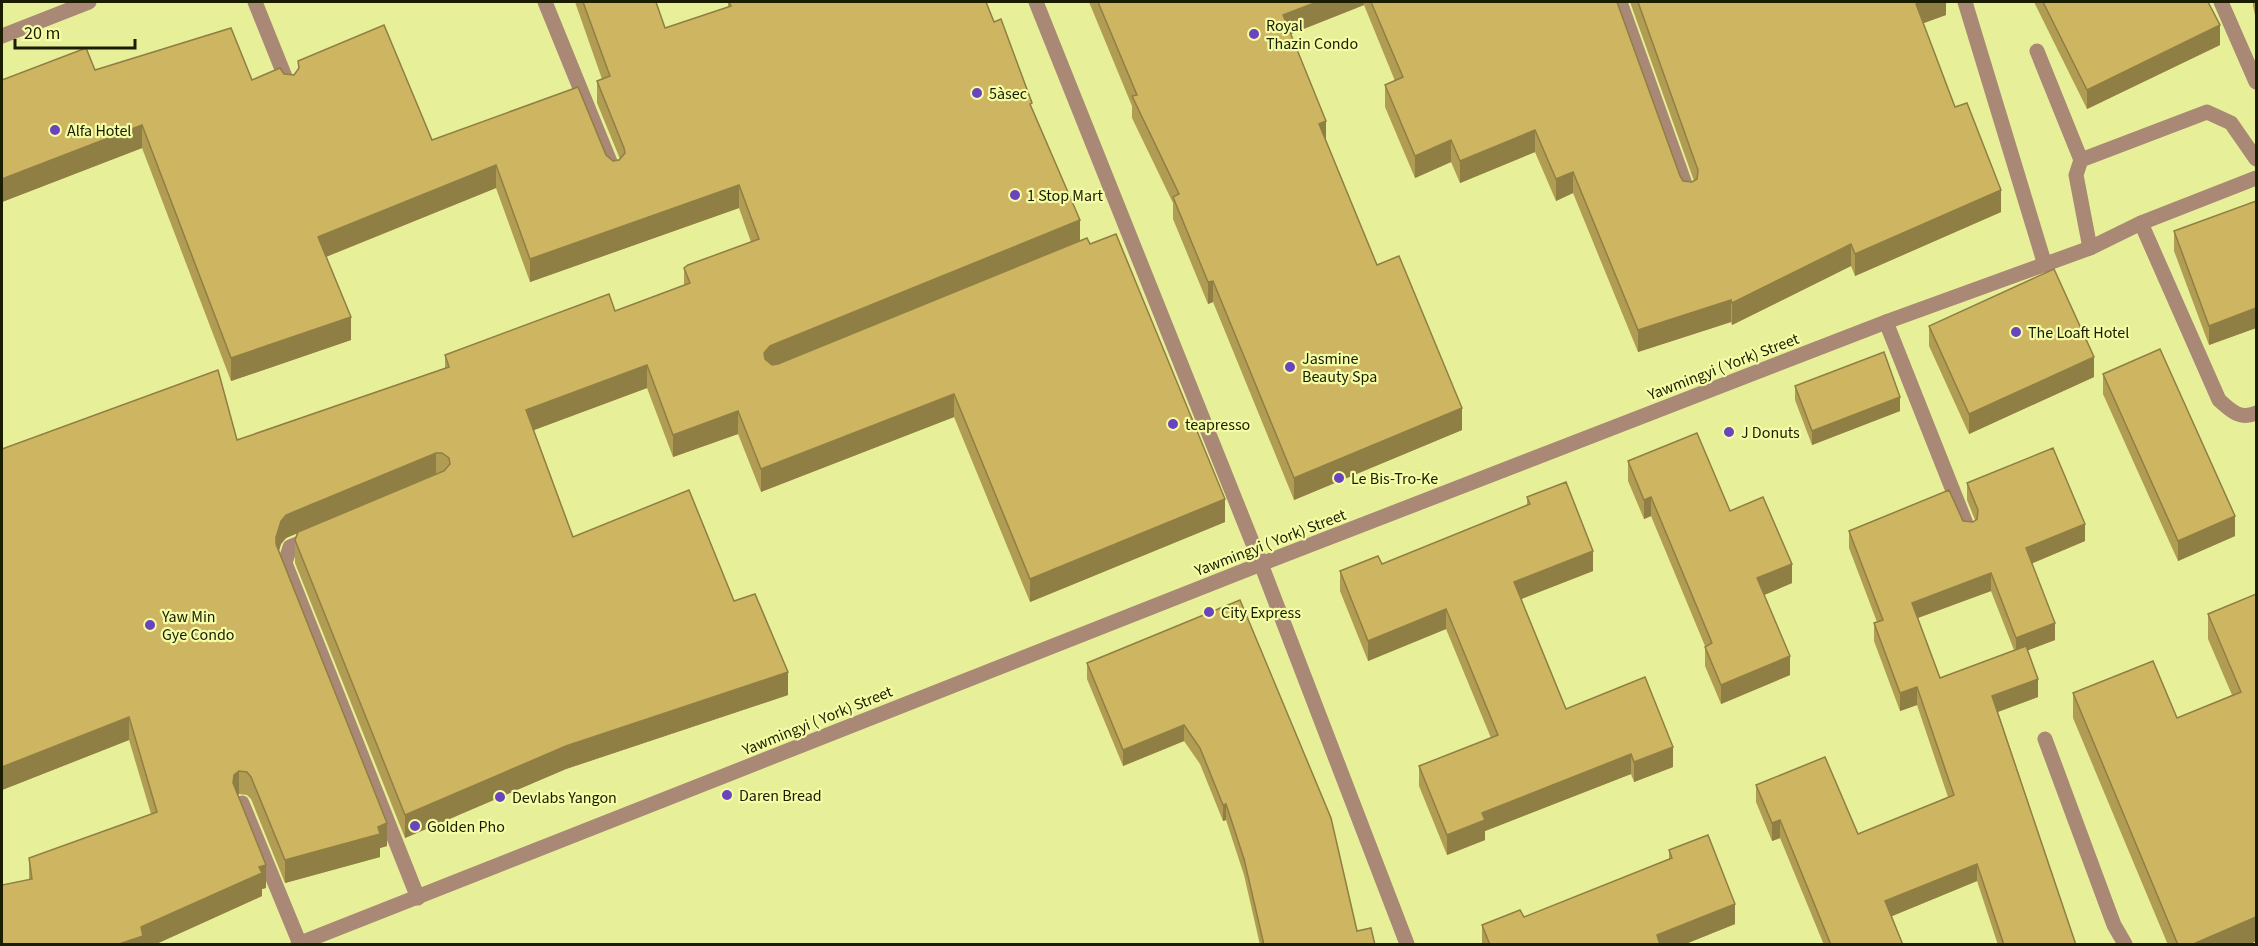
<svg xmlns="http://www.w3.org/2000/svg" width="2258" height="946" viewBox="0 0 2258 946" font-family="'Source Sans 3',sans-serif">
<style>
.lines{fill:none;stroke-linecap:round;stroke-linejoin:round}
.lane{stroke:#a98875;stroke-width:15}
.street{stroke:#a98875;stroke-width:15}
.wall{fill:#b19c53;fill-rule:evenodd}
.shaded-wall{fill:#907f44}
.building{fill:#ceb561;stroke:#907f44;stroke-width:1.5}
.poi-dot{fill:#6944bd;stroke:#f4fca6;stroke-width:2}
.labels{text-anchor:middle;stroke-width:4.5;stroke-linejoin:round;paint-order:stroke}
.poi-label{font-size:16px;fill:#1b1d00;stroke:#f4fca6;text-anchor:start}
.street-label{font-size:16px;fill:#1b1d00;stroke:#f4fca6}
</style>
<rect width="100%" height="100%" fill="#e7ef99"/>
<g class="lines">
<g class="lane">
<path d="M255 2 290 89"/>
<path d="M2221 2 2256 82"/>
<path d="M2037 51 2081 160"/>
<path d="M2090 248 2076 175 2081 160 2207 112 2231 123 2256 159"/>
<path d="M242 803 300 944"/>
</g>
<g class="street">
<path d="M545 2 615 174"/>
<path d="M1036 2 1261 564 1407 944"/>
<path d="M1620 2 1689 195"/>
<path d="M1965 2 2045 265"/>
<path d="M2 36 89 2"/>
<path d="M2141 223 2219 400C2231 411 2240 420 2256 413"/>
<path d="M1886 322 1969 531"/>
<path d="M314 537 290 547 285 563 418 898"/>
<path d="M2045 739 2114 925 2125 944"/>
<path d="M298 944 1261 564 1886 322 2090 248 2141 223 2256 178"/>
</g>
</g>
<g class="wall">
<path d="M575 2H656L665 28 728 7V2H986L1032 110 1080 241 1225 522 1030 602 954 417 761 492 738 434 673 457 647 388 534 430 573 537 734 601 788 695 566 769 405 838 295 563V540L297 533 286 538 281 544 279 551 387 846 380 848V857L285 883 251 799 247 795 239 794 238 795 266 888 262 889V896L154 945H2L29 880V858L151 814 129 740 2 790V449L237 440 445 368V355L615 311 684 285V268L751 242 739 208 530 282 496 188 326 257 351 340 231 381 142 148 2 202V80L95 70 252 80 284 74 294 75 298 70V61L432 140 606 155 613 161 620 159 597 103V81L602 79Z"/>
<path d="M1089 2H1617L1680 176 1683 181 1692 182 1694 181 1630 2H1946V15L1923 23 1955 107 2001 212 1855 276 1851 266 1732 325 1731 322 1638 352 1573 193 1556 201 1535 152 1460 183 1451 162 1415 178 1385 107V85L1395 81 1364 5 1291 34 1326 140 1377 265 1462 430 1294 500 1213 302 1208 304 1173 219V203L1132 118V106Z"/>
<path d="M2034 2H2208L2220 45 2087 109Z"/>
<path d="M2253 2H2256V20L2253 6Z"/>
<path d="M2256 201V328L2209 345 2174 251V231Z"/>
<path d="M1929 326 2094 377 1969 434 1929 346Z"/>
<path d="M2103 374 2235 536 2178 561 2103 394Z"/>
<path d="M1795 386 1900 411 1812 445 1795 400Z"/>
<path d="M1628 461 1730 511 1792 583 1764 595 1790 675 1721 704 1705 666V646L1651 516 1644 519 1628 481Z"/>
<path d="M1967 483 2085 541 2032 563 2055 640 2028 650 2038 697 1998 712 2076 945H1998L1977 881 1892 916 1903 945H1824L1780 838 1772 841 1756 802V785L1858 834 1948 797 1917 705 1900 711 1874 641V623L1877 622 1849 548V531L1973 522 1975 520 1967 500ZM1991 591 2014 650 1940 678 1918 618Z"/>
<path d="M1527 497 1593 571 1521 599 1566 709 1673 767 1634 782 1631 774 1485 831V840L1447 855 1419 786V766L1491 738 1446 629 1368 661 1340 591V571L1382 564 1527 505Z"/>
<path d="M2256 594V941L2249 945H2168L2073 718V693L2177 718 2232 695 2208 639V614Z"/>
<path d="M1240 600 1357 931 1375 945H1260L1244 875 1226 820 1223 821 1200 764 1184 741 1123 766 1087 679V663Z"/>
<path d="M1669 850 1735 924 1683 945H1482V925L1524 917 1669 859Z"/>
</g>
<g class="shaded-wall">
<path d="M1317 2H1364V5L1283 37V15Z"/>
<path d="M1922 2H1946V15L1916 26V4Z"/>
<path d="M2220 25V45L2087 109V90Z"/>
<path d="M1326 121V143L1319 124Z"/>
<path d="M142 125V148L2 202V179Z"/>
<path d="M1535 130V152L1460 183V161Z"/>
<path d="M1451 140V162L1415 178V156Z"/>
<path d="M496 165V188L318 260V237Z"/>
<path d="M1573 172V193L1556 201V179Z"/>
<path d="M739 185V208L530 282V259Z"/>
<path d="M2001 190V212L1855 276V254Z"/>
<path d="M1080 220V243L764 376V353L770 346Z"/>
<path d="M1851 244V266L1732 325V303Z"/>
<path d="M1213 281V302L1208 304V282Z"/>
<path d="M1731 300V322L1638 352V330Z"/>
<path d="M2256 308V328L2209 345V326Z"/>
<path d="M351 317V340L231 381V358Z"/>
<path d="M2094 357V377L1969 434V414Z"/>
<path d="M647 365V388L526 433V410Z"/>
<path d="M954 394V417L761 492V469Z"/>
<path d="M1900 397V411L1812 445V431Z"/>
<path d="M1462 408V430L1294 500V478Z"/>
<path d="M738 411V434L673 457V435Z"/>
<path d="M436 453V476L286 538 281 544 276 560V537L281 521 286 515Z"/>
<path d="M1651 497V516L1644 519V500Z"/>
<path d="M1225 499V522L1030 602V579Z"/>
<path d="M2235 516V536L2178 561V541Z"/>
<path d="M2085 524V541L2026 566V548Z"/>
<path d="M1593 551V571L1514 602V582Z"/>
<path d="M1792 564V583L1757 598V578Z"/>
<path d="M1991 573V591L1912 620V603Z"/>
<path d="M1446 609V629L1368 661V641Z"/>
<path d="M2055 623V640L2016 655V638Z"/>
<path d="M1790 656V675L1721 704V685Z"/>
<path d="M788 672V695L566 769 405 838V815L566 746Z"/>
<path d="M2038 679V697L1992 714V696Z"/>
<path d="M1917 687V705L1900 711V693Z"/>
<path d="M129 717V740L2 790V767Z"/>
<path d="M1184 725V741L1123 766V750Z"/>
<path d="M1673 747V767L1634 782V762Z"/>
<path d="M1631 754V774L1485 831V840L1447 855V835L1482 813Z"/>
<path d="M239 771V794L234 798 233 783 234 775Z"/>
<path d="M1226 804V820L1223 821V805Z"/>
<path d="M1780 820V838L1772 841V823Z"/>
<path d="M387 823V846L380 848V857L285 883V860Z"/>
<path d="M1977 864V881L1885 919V901Z"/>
<path d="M266 865V888L262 889V896L154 945H116L141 927 259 867Z"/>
<path d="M1735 904V924L1683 945H1657V935Z"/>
<path d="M2256 917V941L2249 945H2191Z"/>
</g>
<g class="building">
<path d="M583 2H656L665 28 731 6 729 2H986L994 22 1001 19 1032 103 1030 104 1080 220 770 346 764 353 765 359 772 365 778 364 1087 238 1090 244 1116 234 1225 499 1030 579 954 394 761 469 738 411 673 435 647 365 526 410 573 537 689 490 734 601 755 594 788 672 566 746 405 815 295 540 298 532 444 471 450 464 449 458 442 453H436L286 515 281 521 276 537V544L387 823 378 827 380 834 285 860 251 777 247 772 239 771 234 775 233 783 266 865 259 867 262 873 141 927 143 936 116 945H2V885L32 879 29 858 157 812 129 717 2 767V449L218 370 237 440 449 367 445 355 609 294 615 311 690 283 684 268 688 265 759 239 739 185 530 259 496 165 318 237 351 317 231 358 142 125 2 179V80L86 48 95 70 231 28 252 80 280 68 284 74 294 75 299 68 298 61 384 25 432 140 578 87 606 155 613 161 619 160 625 153 624 148 597 81 610 76Z"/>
<path d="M1098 2H1317L1283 15 1326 121 1319 124 1377 265 1399 256 1462 408 1294 478 1213 281 1208 282 1173 197 1179 194 1132 96 1137 95Z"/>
<path d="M1371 2H1617L1680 176 1683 181 1692 182 1697 179 1698 170 1638 2H1922L1916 4 1955 107 1967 103 2001 190 1855 254 1851 244 1732 303 1731 300 1638 330 1573 172 1556 179 1535 130 1460 161 1451 140 1415 156 1385 85 1403 77Z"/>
<path d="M2043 2H2208L2220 25 2087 90Z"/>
<path d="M2256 201V308L2209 326 2174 231Z"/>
<path d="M2054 269 2094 357 1969 414 1929 326Z"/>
<path d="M2160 349 2235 516 2178 541 2103 374Z"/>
<path d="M1884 352 1900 397 1812 431 1795 386Z"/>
<path d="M1697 433 1730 511 1763 497 1792 564 1757 578 1790 656 1721 685 1705 647 1712 643 1651 497 1644 500 1628 461Z"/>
<path d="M2053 448 2085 524 2026 548 2055 623 2016 638 1991 573 1912 603 1940 678 2026 646 2038 679 1992 696 2076 945H2004L1977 864 1885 901 1903 945H1831L1780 820 1772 823 1756 785 1825 757 1858 834 1954 795 1917 687 1900 693 1874 623 1883 620 1849 531 1949 490 1963 521 1973 522 1977 519 1978 510 1967 483Z"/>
<path d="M1566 482 1593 551 1514 582 1566 709 1645 677 1673 747 1634 762 1631 754 1482 813 1485 820 1447 835 1419 766 1498 735 1446 609 1368 641 1340 571 1378 556 1382 564 1530 504 1527 497Z"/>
<path d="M2256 594V917L2191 945H2178L2073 693 2153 661 2177 718 2241 692 2208 614Z"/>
<path d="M1240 600 1331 818 1357 931 1371 928 1375 945H1264L1244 859 1226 804 1223 805 1200 748 1184 725 1123 750 1087 663Z"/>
<path d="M1708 835 1735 904 1657 935 1660 945H1490L1482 925 1520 910 1524 917 1672 858 1669 850Z"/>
</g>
<g class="poi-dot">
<circle cx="1254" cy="34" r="6"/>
<circle cx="977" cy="93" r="6"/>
<circle cx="55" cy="130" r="6"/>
<circle cx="1015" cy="195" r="6"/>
<circle cx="2016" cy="332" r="6"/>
<circle cx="1290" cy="367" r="6"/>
<circle cx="1173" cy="424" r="6"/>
<circle cx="1729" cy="432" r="6"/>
<circle cx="1339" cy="478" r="6"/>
<circle cx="1209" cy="612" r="6"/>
<circle cx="150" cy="625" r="6"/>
<circle cx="727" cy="795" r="6"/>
<circle cx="500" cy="797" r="6"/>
<circle cx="415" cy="826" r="6"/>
</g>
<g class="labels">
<g class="poi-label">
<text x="1266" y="31">Royal<tspan x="1266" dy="18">Thazin Condo</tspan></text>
<text x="989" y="99">5àsec</text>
<text x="67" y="136">Alfa Hotel</text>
<text x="1027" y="201">1 Stop Mart</text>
<text x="2028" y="338">The Loaft Hotel</text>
<text x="1302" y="364">Jasmine<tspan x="1302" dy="18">Beauty Spa</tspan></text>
<text x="1185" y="430">teapresso</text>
<text x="1741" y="438">J Donuts</text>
<text x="1351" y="484">Le Bis-Tro-Ke</text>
<text x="1221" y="618">City Express</text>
<text x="162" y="622">Yaw Min<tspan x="162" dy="18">Gye Condo</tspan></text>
<text x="739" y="801">Daren Bread</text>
<text x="512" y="803">Devlabs Yangon</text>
<text x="427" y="832">Golden Pho</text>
</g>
<g class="street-label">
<text transform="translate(1723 366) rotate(-21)" y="6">Yawmingyi ( York) Street</text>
<text transform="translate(1270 542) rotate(-21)" y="6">Yawmingyi ( York) Street</text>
<text transform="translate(817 720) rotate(-22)" y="6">Yawmingyi ( York) Street</text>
</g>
</g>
<rect width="2258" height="946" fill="none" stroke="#1b1d00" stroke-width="6"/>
<path d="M15 39v9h120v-9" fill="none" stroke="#1b1d00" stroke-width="3"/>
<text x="24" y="39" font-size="18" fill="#1b1d00" stroke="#f4fca6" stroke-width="4.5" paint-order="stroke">20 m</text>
</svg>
